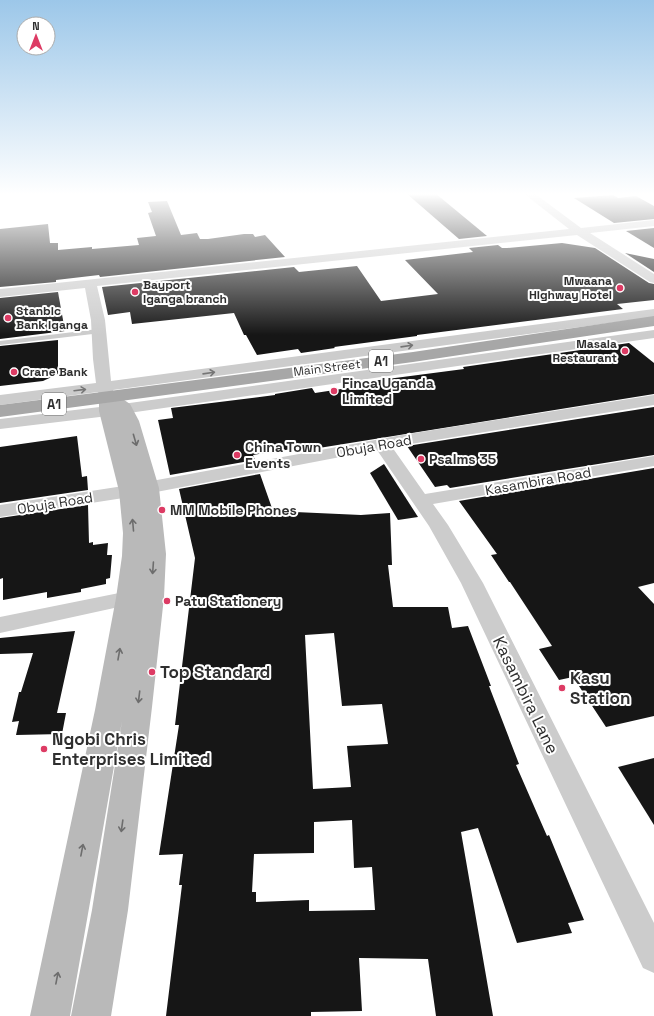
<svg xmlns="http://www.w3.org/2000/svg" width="654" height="1016" viewBox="0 0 654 1016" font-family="'Space Grotesk',sans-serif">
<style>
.building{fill:#161616;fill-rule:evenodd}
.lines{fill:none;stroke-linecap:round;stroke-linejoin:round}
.service{fill:#ccc;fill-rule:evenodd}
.minor{fill:#ccc;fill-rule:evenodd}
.secondary{fill:#b9b9b9;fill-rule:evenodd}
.primary{fill:#a7a7a7;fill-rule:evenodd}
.oneway{stroke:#767676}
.oneway2{stroke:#6d6d6d}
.poi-dot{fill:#dd3b64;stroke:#fff;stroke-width:1.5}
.labels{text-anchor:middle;stroke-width:4;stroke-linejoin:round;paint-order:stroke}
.far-poi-label{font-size:12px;font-weight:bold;fill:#2f2f2f;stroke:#fff;text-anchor:start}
.far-street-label{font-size:12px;fill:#2f2f2f;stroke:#fff}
.shield{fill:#fff;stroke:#6d6d6d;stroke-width:1}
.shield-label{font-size:13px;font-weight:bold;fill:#2f2f2f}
.poi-label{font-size:14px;font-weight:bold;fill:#2f2f2f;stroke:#fff;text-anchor:start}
.street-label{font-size:14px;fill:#2f2f2f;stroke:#fff}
.near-poi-label{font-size:17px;font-weight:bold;fill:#2f2f2f;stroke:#fff;text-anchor:start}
.near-street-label{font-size:17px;fill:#2f2f2f;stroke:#fff}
</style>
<rect width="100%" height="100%" fill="#fff"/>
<g class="building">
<path d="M406 193H435L487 236 459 239Z"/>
<path d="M613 195 618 198 636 196 654 206V219L614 223 574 198Z"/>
<path d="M167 201 181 235 197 233 200 239H208L244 234H253L255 237 265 235 285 257 100 277 99 275 56 280V282L0 287V229L48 224 50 243H58V250L92 247V249L139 245 137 238 156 236 148 213 152 212 148 202Z"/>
<path d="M654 228V248L626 231Z"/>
<path d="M562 243 595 248 649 283 654 284V300L617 304 623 309 417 335V336L334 347 335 348 301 353 298 349 257 355 246 335H244L234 313 132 324 130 312 108 315 102 287 294 267 299 272 357 266 381 301 438 294 405 260 473 252 469 248 498 245 502 248H507Z"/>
<path d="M625 253 654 259V272Z"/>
<path d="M58 292 65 331 0 339V298Z"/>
<path d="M58 340V374L43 381 0 386V346Z"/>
<path d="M629 343 654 363V394L294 452 292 449 253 455 255 460 170 475 158 420 173 418 171 408 275 395V394L312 388 315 393 374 384 372 381 464 369 463 367Z"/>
<path d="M654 407V455L450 488 447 485 435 487 407 446Z"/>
<path d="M77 436 82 477 87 476 88 490 0 503V447Z"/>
<path d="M384 464 418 517 398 520 370 473Z"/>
<path d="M654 468V583L638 587 654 604V716L606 727 573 677 559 680 539 649 552 646 510 582H509L491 555 497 554 459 501Z"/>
<path d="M260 474 273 511 361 515 390 513 392 565H388L393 607H448L452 628 468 626 491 686H489L519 764 516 765 547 836 549 835 584 920 568 923 572 933 517 943 478 828 461 832 493 1016H436L428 959 359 958 362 1011 311 1012V1016H166L182 885H179L183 854 159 855 179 725H175L195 558 179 489ZM334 633 342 706 382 704 388 744 347 746 351 787 313 789 305 635ZM352 820 354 868 372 867 375 910 309 911V900L256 902V892H252L254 854 314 853V822Z"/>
<path d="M88 505 89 543 93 542V545L108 543 107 555H112L110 578 106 579V584L81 589V592L47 598V592L3 600V578L0 579V518Z"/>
<path d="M75 631 57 713H66L62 734 16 735 19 721 12 722 19 692H21L33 653 0 654V638Z"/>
<path d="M654 758V825L618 767Z"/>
</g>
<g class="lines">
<path class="service" d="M98 329H101V333L0 345V341Z"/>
<g class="minor">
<path d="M523 193H534L581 228 654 220V226L590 233 654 274V283L650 282 577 235 97 286 105 320 111 381 654 309V317L113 390 116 397 114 400 108 402 102 400 98 392 0 405V395L96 383 93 359 91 320 85 288 0 297V289L569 229Z"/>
<path d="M654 330V338L108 416 0 429V419L108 406Z"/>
<path d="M654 395V405L392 447 425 494 654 456V466L433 504 448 525 483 583 654 923V973L643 968 461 583 429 526 377 450 130 497 0 517V505L130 485 402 435Z"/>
<path d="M129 591 137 593 140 598 137 603 0 633V617Z"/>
</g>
<path class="secondary" d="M108 392 114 393 130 404 139 421 159 488 166 554 164 597 152 707 128 910 111 1016H71L92 910 122 721 70 1016H30L95 710 116 598 122 556 123 533 119 491 99 411V397L102 393Z"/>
<path class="primary" d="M654 316V326L413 362 0 417V405L413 352Z"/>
</g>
<defs><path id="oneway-shaft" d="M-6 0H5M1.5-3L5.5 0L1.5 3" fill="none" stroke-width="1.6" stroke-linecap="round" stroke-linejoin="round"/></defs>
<g class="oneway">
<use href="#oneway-shaft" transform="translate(407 346) rotate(-8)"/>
<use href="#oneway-shaft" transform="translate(209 373) rotate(-8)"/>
<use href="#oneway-shaft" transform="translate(80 390) rotate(-7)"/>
</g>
<g class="oneway2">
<use href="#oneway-shaft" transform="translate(135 440) rotate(74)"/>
<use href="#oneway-shaft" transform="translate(133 525) rotate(-95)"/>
<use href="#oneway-shaft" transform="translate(153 568) rotate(94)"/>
<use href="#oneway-shaft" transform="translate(119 654) rotate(-80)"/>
<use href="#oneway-shaft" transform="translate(139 697) rotate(97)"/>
<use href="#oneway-shaft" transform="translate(122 826) rotate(98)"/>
<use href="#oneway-shaft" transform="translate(82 850) rotate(-79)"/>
<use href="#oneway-shaft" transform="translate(57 978) rotate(-79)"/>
</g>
<linearGradient id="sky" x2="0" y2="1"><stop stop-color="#9cc7e9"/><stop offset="0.58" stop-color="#fff"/><stop offset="1" stop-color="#fff" stop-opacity="0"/></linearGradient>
<rect width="654" height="335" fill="url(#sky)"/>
<g class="poi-dot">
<circle cx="620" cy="288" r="4"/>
<circle cx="135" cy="292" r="4"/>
<circle cx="8" cy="318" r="4"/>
<circle cx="625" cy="351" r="4"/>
<circle cx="14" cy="372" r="4"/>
<circle cx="334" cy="391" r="4"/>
<circle cx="237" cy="455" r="4"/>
<circle cx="421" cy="459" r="4"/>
<circle cx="162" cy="510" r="4"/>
<circle cx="167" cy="601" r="4"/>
<circle cx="152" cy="672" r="4"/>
<circle cx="562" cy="688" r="4"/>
<circle cx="44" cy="749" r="4"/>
</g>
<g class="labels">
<g class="far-poi-label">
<text x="612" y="285" text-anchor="end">Mwaana<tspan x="612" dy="14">Highway Hotel</tspan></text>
<text x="143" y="289">Bayport<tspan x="143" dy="14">Iganga branch</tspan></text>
<text x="16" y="315">Stanbic<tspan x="16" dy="14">Bank Iganga</tspan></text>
<text x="617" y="348" text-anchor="end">Masala<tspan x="617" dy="14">Restaurant</tspan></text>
<text x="22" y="376">Crane Bank</text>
</g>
<g class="far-street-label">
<text transform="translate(327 368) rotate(-7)" y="4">Main Street</text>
</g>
<g class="shield">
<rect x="369" y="350" width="24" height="22" rx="3"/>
<rect x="42" y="393" width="24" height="22" rx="3"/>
</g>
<g class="shield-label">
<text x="381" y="366">A1</text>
<text x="54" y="409">A1</text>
</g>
<g class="poi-label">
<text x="342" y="388">Finca Uganda<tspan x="342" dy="16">Limited</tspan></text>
<text x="245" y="452">China Town<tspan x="245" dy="16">Events</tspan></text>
<text x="429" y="464">Psalms 35</text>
<text x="170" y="515">MM Mobile Phones</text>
<text x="175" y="606">Patu Stationery</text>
</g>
<g class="street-label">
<text transform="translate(374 446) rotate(-10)" y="5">Obuja Road</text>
<text transform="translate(538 481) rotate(-10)" y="5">Kasambira Road</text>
<text transform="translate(55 503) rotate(-9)" y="5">Obuja Road</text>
</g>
<g class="near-poi-label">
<text x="160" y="678">Top Standard</text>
<text x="570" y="684">Kasu<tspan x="570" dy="20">Station</tspan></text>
<text x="52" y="745">Ngobi Chris<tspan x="52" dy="20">Enterprises Limited</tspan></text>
</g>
<g class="near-street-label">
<text transform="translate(526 695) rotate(64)" y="6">Kasambira Lane</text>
</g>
</g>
<g transform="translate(36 36)"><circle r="19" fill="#ffffff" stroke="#acacac"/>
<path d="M0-3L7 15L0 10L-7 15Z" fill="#dd3b64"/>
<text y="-6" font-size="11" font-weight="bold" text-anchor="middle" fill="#2f2f2f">N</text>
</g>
</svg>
